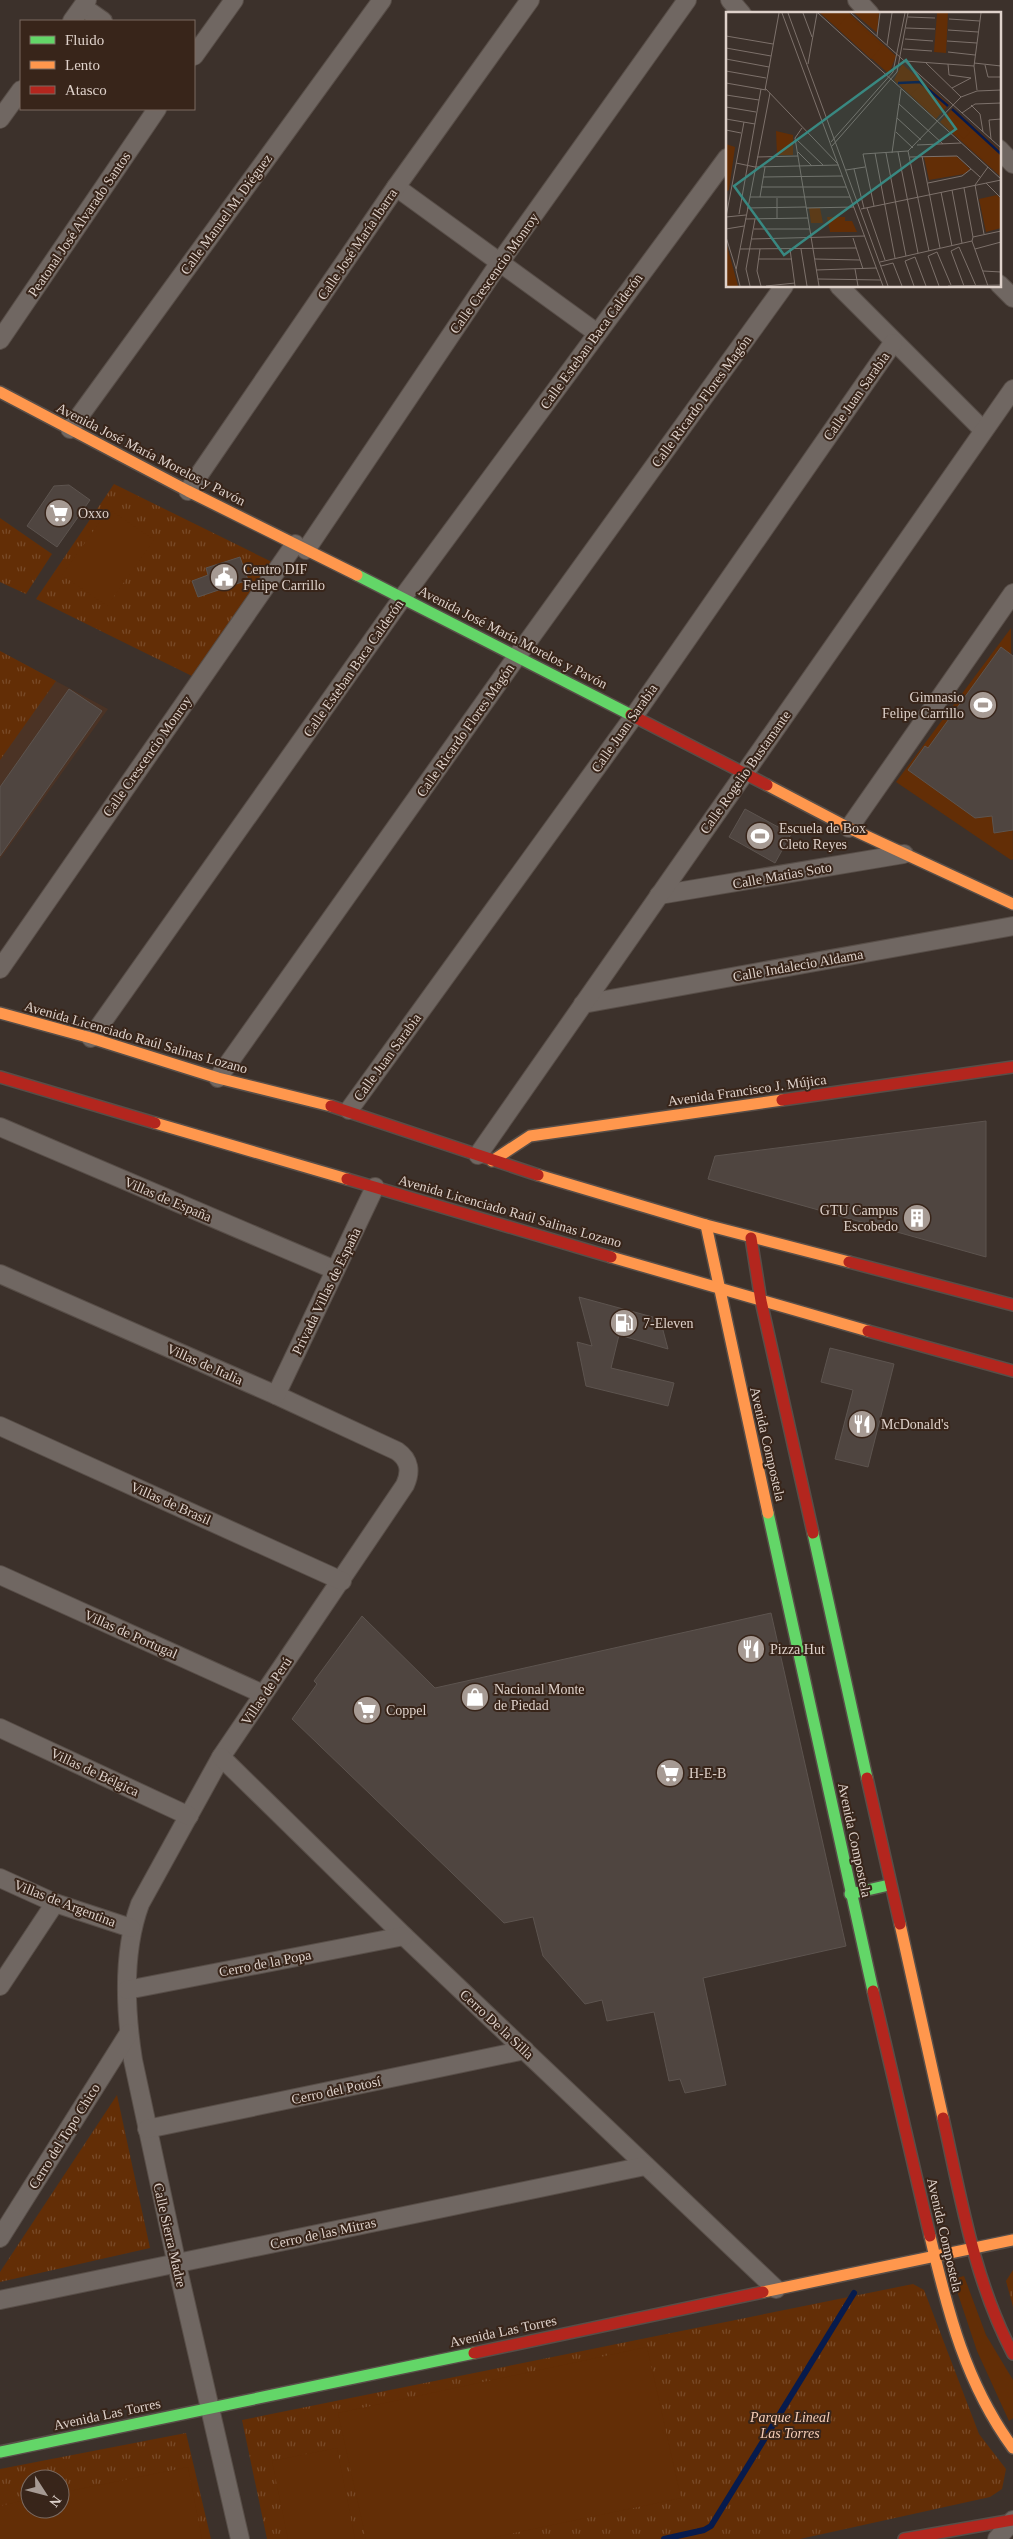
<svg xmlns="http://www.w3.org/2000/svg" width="1013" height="2539" viewBox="0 0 1013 2539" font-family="'Times New Roman',serif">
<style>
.built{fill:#4b3325}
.grass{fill:url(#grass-tufts);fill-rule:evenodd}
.garden{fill:#632e06}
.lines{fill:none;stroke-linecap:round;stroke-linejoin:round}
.stream{stroke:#071b4d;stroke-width:6}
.building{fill:#4f4540;stroke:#5d544f}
.street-casing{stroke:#584e48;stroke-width:20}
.fast-casing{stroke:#584e48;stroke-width:14}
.slow-casing{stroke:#584e48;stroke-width:14}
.jam-casing{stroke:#584e48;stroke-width:14}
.street{stroke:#706762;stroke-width:18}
.fast{stroke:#63d668;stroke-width:11}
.slow{stroke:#ff974d;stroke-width:11}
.jam{stroke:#b3261e;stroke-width:11}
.labels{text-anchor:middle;stroke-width:4;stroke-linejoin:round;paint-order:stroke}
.street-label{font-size:14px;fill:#dfd2cb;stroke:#38251a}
.poi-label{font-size:14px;fill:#dfd2cb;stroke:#38251a;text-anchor:start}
.park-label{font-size:14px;font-style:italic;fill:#f6ceb8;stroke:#38251a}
.inset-river{fill:none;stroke:#071b4d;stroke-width:2.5}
.inset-road{fill:none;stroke:#7d716b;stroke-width:1}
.view{fill:#398881;fill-opacity:0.15;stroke:#398881;stroke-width:2.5}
.inset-edge{fill:none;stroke:#dfd2cb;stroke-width:2.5}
</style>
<defs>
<pattern id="grass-tufts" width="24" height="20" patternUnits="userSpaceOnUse" patternTransform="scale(1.25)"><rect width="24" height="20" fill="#632e06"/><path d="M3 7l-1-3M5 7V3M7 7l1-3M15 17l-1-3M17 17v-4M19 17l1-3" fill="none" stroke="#794b29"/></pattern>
</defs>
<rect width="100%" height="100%" fill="#3c312b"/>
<path class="built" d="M0 651 108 709 0 859Z"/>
<g class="grass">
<path d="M114 484 274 563 194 677 36 599Z"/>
<path d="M0 518 52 554 26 594 0 582Z"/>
<path d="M0 651 56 681 0 760Z"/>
<path d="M117 2095 150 2248 0 2282V2272Z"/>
<path d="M1013 2270V2307L1006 2281Z"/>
<path d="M913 2284 924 2290 979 2434 1006 2469 1002 2489 990 2497 800 2539H267L242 2420Z"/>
<path d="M186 2433 211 2539H0V2469ZM30 2479H60V2509H30Z"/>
</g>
<g class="garden">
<path d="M109 509 154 540 107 606 62 575Z"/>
<path d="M1011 628 1013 859 1011 860 896 782Z"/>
<path d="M964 2276 986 2335 1013 2380V2418L1009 2421 977 2351 953 2279Z"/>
<path d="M647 2347 681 2498 486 2539H366L338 2413Z"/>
<path d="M337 2448 355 2539H288L272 2461Z"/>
<path d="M188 2467 202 2539H0V2506L30 2499V2509H60V2493Z"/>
</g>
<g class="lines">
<path class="stream" d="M664 2539 704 2530 711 2526 854 2293"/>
</g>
<g class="building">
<path d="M69 485 90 500 57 547 27 526 54 486Z"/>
<path d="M240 557 248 580 198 597 192 581 208 575 206 568Z"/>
<path d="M1001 647 1013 656V830L994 833 992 816 975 818 908 770 925 746 928 748Z"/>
<path d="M69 689 102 711 0 856V787Z"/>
<path d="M745 809 791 834 775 863 729 837Z"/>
<path d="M986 1121V1257L708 1179 715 1156Z"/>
<path d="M579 1297 660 1319 668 1349 619 1335 611 1368 674 1383 668 1406 586 1386 577 1342 592 1346Z"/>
<path d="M830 1348 894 1364 868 1467 835 1459 853 1390 821 1382Z"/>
<path d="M771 1613 846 1946 703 1978 726 2085 685 2093 680 2079 669 2081 654 2012 607 2021 602 2000 585 2004 543 1956 533 1917 504 1923 292 1719 317 1684 314 1681 362 1616 435 1688Z"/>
</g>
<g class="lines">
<defs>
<g id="street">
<path d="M730 0 742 14"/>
<path d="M857 0 870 14"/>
<path d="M83 7 103 21"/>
<path d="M72 21 87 0"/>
<path d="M194 56 234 0"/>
<path d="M0 119 21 90"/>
<path d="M999 149 1013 164"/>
<path d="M396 187 597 333"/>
<path d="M999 284 1013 298"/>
<path d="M839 286 983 430"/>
<path d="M0 340 157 109"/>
<path d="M70 429 382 0"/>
<path d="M188 491 396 187 530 0"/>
<path d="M306 550 500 262 687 0"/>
<path d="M849 828 1013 593"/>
<path d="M659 895 904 854"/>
<path d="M0 969 295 544"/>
<path d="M583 1004 1013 926"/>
<path d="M91 1038 403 597 727 158"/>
<path d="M218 1078 518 655 784 286"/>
<path d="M349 1110 634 716 893 343"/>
<path d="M0 1127 335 1270"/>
<path d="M478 1155 1013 389"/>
<path d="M0 1274 276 1395 397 1451C410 1460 411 1472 405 1485L221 1757 140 1904C122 1953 125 2009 133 2060L177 2265 240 2539"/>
<path d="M276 1395 375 1187"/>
<path d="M0 1426 342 1581"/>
<path d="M0 1575 263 1694"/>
<path d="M0 1728 189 1816"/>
<path d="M221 1757 404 1936 776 2289"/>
<path d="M0 1878 55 1903 131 1928"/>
<path d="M0 1986 55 1903"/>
<path d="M127 1990 404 1936"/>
<path d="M147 2129 525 2050"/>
<path d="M0 2238 129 2033"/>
<path d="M0 2300 645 2166"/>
<path d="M997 2539 1013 2520"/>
</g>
<g id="fast">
<path d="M357 575 631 715"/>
<path d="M768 1513 873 1991"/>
<path d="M813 1533 867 1778"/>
<path d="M850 1894 889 1885"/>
<path d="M0 2452 474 2353"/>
</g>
<g id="slow">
<path d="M0 392 188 491 357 575"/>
<path d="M767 785 849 828 1013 904"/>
<path d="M0 1013 91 1038 218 1078 331 1106"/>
<path d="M155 1123 347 1179"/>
<path d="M492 1161 530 1136 782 1100"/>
<path d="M538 1175 706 1225 849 1262"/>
<path d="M706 1225 768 1513"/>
<path d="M611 1257 868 1331"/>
<path d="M900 1924 943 2118"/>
<path d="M930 2236C948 2313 966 2384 1013 2448"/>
<path d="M763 2292 1013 2240"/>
</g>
<g id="jam">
<path d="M631 715 767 785"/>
<path d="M0 1077 155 1123"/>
<path d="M782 1100 1013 1067"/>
<path d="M331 1106 538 1175"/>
<path d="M347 1179 611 1257"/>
<path d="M751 1238 761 1301 813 1533"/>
<path d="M849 1262 1013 1305"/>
<path d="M868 1331 1013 1371"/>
<path d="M867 1778 900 1924"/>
<path d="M873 1991 930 2236"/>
<path d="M943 2118C961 2198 974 2280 1013 2354"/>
<path d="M474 2353 763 2292"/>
<path d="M904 2539 1013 2520"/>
</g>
</defs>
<use href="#street" class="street-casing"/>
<use href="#fast" class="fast-casing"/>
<use href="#slow" class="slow-casing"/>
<use href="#jam" class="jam-casing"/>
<use href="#street" class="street"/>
<use href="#fast" class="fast"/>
<use href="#slow" class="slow"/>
<use href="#jam" class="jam"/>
</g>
<defs>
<symbol id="supermarket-disc" viewBox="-11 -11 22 22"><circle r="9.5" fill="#a69a93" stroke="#38251a"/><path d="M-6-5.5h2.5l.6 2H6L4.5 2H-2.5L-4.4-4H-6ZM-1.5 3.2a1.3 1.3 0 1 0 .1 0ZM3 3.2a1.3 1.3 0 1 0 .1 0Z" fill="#fff"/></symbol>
<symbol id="civic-disc" viewBox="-11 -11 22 22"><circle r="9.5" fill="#a69a93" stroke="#38251a"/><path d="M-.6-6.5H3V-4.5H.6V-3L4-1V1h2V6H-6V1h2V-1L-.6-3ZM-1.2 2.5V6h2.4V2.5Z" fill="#fff"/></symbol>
<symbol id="stadium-disc" viewBox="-11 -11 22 22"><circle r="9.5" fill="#a69a93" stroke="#38251a"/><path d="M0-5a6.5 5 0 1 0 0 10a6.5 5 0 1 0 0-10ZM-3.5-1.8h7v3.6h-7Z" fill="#fff"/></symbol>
<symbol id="building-disc" viewBox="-11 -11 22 22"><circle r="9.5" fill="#a69a93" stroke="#38251a"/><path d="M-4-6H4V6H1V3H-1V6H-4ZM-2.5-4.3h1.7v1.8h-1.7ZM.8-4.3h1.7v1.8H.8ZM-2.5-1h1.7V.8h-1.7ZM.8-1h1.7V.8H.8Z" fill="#fff"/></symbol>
<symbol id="fuel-disc" viewBox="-11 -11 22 22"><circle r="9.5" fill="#a69a93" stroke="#38251a"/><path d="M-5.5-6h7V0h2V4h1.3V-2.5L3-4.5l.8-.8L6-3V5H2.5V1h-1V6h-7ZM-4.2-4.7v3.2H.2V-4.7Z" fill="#fff"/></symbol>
<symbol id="restaurant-disc" viewBox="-11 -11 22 22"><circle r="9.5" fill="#a69a93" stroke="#38251a"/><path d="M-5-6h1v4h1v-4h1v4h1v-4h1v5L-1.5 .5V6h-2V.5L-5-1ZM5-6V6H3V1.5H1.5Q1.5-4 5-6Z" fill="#fff"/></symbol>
<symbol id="shop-disc" viewBox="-11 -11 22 22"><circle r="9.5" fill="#a69a93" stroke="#38251a"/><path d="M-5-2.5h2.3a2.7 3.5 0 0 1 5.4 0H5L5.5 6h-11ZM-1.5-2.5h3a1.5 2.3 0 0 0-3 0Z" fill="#fff"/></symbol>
</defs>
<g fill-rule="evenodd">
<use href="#supermarket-disc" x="43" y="497" width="32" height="32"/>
<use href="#civic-disc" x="208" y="561" width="32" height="32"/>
<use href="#stadium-disc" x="967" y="689" width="32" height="32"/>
<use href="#stadium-disc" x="744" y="820" width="32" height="32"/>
<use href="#building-disc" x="901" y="1202" width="32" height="32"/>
<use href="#fuel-disc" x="608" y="1307" width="32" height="32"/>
<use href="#restaurant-disc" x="846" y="1408" width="32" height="32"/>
<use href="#restaurant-disc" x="735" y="1633" width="32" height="32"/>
<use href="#shop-disc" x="459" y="1681" width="32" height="32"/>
<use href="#supermarket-disc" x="351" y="1694" width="32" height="32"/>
<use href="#supermarket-disc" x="654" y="1757" width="32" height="32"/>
</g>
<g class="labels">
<g class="street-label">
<text transform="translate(226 214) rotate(-54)" y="5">Calle Manuel M. Diéguez</text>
<text transform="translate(79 224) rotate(-56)" y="5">Peatonal José Alvarado Santos</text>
<text transform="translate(357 244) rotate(-56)" y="5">Calle José María Ibarra</text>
<text transform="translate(494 273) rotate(-55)" y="5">Calle Crescencio Monroy</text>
<text transform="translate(591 341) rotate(-54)" y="5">Calle Esteban Baca Calderón</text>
<text transform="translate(856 396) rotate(-55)" y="5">Calle Juan Sarabia</text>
<text transform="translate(701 401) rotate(-54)" y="5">Calle Ricardo Flores Magón</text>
<text transform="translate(151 454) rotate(27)" y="5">Avenida José María Morelos y Pavón</text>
<text transform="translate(513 637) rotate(27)" y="5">Avenida José María Morelos y Pavón</text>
<text transform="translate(353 668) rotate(-55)" y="5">Calle Esteban Baca Calderón</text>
<text transform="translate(624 728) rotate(-55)" y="5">Calle Juan Sarabia</text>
<text transform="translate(465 730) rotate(-55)" y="5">Calle Ricardo Flores Magón</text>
<text transform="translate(147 756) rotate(-55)" y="5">Calle Crescencio Monroy</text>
<text transform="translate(745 772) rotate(-55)" y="5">Calle Rogelio Bustamante</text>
<text transform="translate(782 875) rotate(-10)" y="5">Calle Matias Soto</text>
<text transform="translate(798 965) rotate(-10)" y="5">Calle Indalecio Aldama</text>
<text transform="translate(136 1037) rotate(16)" y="5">Avenida Licenciado Raúl Salinas Lozano</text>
<text transform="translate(387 1057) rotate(-54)" y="5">Calle Juan Sarabia</text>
<text transform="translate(747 1090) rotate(-8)" y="5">Avenida Francisco J. Mújica</text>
<text transform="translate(168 1199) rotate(23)" y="5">Villas de España</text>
<text transform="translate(510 1211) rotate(16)" y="5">Avenida Licenciado Raúl Salinas Lozano</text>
<text transform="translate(326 1291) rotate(-64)" y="5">Privada Villas de España</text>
<text transform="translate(205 1364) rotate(24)" y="5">Villas de Italia</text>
<text transform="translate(768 1444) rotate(77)" y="5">Avenida Compostela</text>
<text transform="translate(171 1503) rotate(24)" y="5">Villas de Brasil</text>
<text transform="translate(131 1634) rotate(24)" y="5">Villas de Portugal</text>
<text transform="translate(266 1691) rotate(-56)" y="5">Villas de Perú</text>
<text transform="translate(95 1772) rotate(25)" y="5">Villas de Bélgica</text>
<text transform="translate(855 1840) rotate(78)" y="5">Avenida Compostela</text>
<text transform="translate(65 1903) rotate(21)" y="5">Villas de Argentina</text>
<text transform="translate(265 1963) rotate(-11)" y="5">Cerro de la Popa</text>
<text transform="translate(497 2024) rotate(43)" y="5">Cerro De la Silla</text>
<text transform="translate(336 2090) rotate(-12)" y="5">Cerro del Potosí</text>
<text transform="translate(64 2136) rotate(-58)" y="5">Cerro del Topo Chico</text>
<text transform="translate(323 2233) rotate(-12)" y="5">Cerro de las Mitras</text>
<text transform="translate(170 2235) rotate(77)" y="5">Calle Sierra Madre</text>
<text transform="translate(945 2235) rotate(77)" y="5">Avenida Compostela</text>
<text transform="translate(503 2331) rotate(-12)" y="5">Avenida Las Torres</text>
<text transform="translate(107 2414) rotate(-12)" y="5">Avenida Las Torres</text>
</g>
<g class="poi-label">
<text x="78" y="518">Oxxo</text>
<text x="243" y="574">Centro DIF<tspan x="243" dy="16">Felipe Carrillo</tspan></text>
<text x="964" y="702" text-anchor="end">Gimnasio<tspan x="964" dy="16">Felipe Carrillo</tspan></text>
<text x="779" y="833">Escuela de Box<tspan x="779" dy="16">Cleto Reyes</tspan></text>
<text x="898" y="1215" text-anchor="end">GTU Campus<tspan x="898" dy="16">Escobedo</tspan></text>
<text x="643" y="1328">7-Eleven</text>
<text x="881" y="1429">McDonald's</text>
<text x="770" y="1654">Pizza Hut</text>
<text x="494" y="1694">Nacional Monte<tspan x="494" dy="16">de Piedad</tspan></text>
<text x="386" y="1715">Coppel</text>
<text x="689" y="1778">H-E-B</text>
</g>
<g class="park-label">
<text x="790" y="2422">Parque Lineal<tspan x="790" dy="16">Las Torres</tspan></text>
</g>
</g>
<g transform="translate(726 12)">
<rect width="275" height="275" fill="#3c312b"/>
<path d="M94 1H123L170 44 163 62ZM128 1H153L151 20H150ZM211 1H222L220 41 208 40ZM176 52 223 92 210 107 168 68ZM227 96 275 139V165L214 110ZM230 144 244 157 238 162 203 168 198 145ZM271 183 275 187V216L260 220 253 187ZM83 196H94L97 211H85ZM101 205H119V209H126L131 220H104ZM0 230 12 274H0Z" fill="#632e06"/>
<path d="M122 3 156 34 145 47 111 16ZM194 73 214 91 209 97 214 92 218 95 212 103 185 83ZM223 101 244 120 238 127 216 108ZM50 119 67 123V143H51ZM248 122 266 138 257 147 239 131ZM0 132 9 135 3 178 0 180Z" fill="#632e06"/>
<path class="inset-river" d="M172 71 194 70 222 94M226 97 275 142"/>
<path class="inset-road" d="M56 1 157 274M62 1 162 274M77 1 86 25M92 1 275 167M125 1 275 136M182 5 209 6M223 7 254 9M180 16 209 17M222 18 252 20M0 24 47 32M151 24 154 1M179 27 207 29M221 29 251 31M161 33 166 1M0 36 45 44M177 37 206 39M222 40 249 43M0 47 43 55M179 49 248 54M200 51 235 85M248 51 275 54M82 52 91 1M222 52 223 63 245 66M259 53 262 65H275M0 59 40 66M0 71 40 78M39 76 112 152M226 76 245 66M39 78 53 1M251 78 248 54 255 1M0 83 33 88M173 92 217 132M245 93 254 102 257 120M0 95 30 100M236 101 249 92 275 91M171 106 195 128M0 107 29 112M76 116 69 126 93 274M0 118 15 121M170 120 187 136M70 127 97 153M265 127 263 108 275 107M105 130 167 60 179 1M191 133 235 131M106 134 171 60 182 1M182 139 203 239M72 140 86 154M172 140 192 241M149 141 169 246M160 141 180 244M166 141 175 77M196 144 214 236M31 145 72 144M184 145 231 144 254 165M10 151 29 155 113 153M128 157 138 196M120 158 139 155M37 165 116 164M202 171 236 164 245 157M260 171 275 186M35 175H120M238 176 247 225M226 178 236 231M215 180 226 234M24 185H124M34 185 39 155M148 194 137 142 182 139 235 85 251 79 275 78M21 196 80 195M80 196 128 195M141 196 159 248M135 197 275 168M13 202 35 77M0 205 18 110M0 205 20 203M51 206V186M19 207 82 206M0 217 18 214M28 217H84M258 222 249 173 262 155M0 225 10 257M127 226 137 257M26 227 139 224M246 229 262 274M14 237 130 236M34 237 31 259 35 274M64 237 69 274M75 237 81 274M249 237 275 230M33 247H66M89 247 134 248M154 250 246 229 247 225 275 219M155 254 167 251 176 274M129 257 132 274M90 258 150 256M257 259 275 260M92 267 155 268M14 274 10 258 44 81M24 274 20 257 29 207M40 274 69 271M188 274 179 249 189 245 200 274M213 274 202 244 211 240 225 273M222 274 275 273M238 274 225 239 233 235 250 274"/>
<path class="view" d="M180 48 230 117 58 243 8 174Z"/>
<rect width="275" height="275" class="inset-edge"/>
</g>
<rect x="20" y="20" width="175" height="90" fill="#38251a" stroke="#7b6a61"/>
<rect x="30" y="36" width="25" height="8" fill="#63d668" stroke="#7b6a61"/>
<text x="65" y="45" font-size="15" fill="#dfd2cb">Fluido</text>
<rect x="30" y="61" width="25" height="8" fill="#ff974d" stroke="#7b6a61"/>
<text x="65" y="70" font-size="15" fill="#dfd2cb">Lento</text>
<rect x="30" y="86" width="25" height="8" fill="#b3261e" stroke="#7b6a61"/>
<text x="65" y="95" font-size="15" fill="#dfd2cb">Atasco</text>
<g transform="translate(45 2494) rotate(126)"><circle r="24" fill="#38251a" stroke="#7b6a61"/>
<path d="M0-4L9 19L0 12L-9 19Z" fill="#a69a93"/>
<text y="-8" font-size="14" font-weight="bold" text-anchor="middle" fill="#dfd2cb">N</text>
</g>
</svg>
